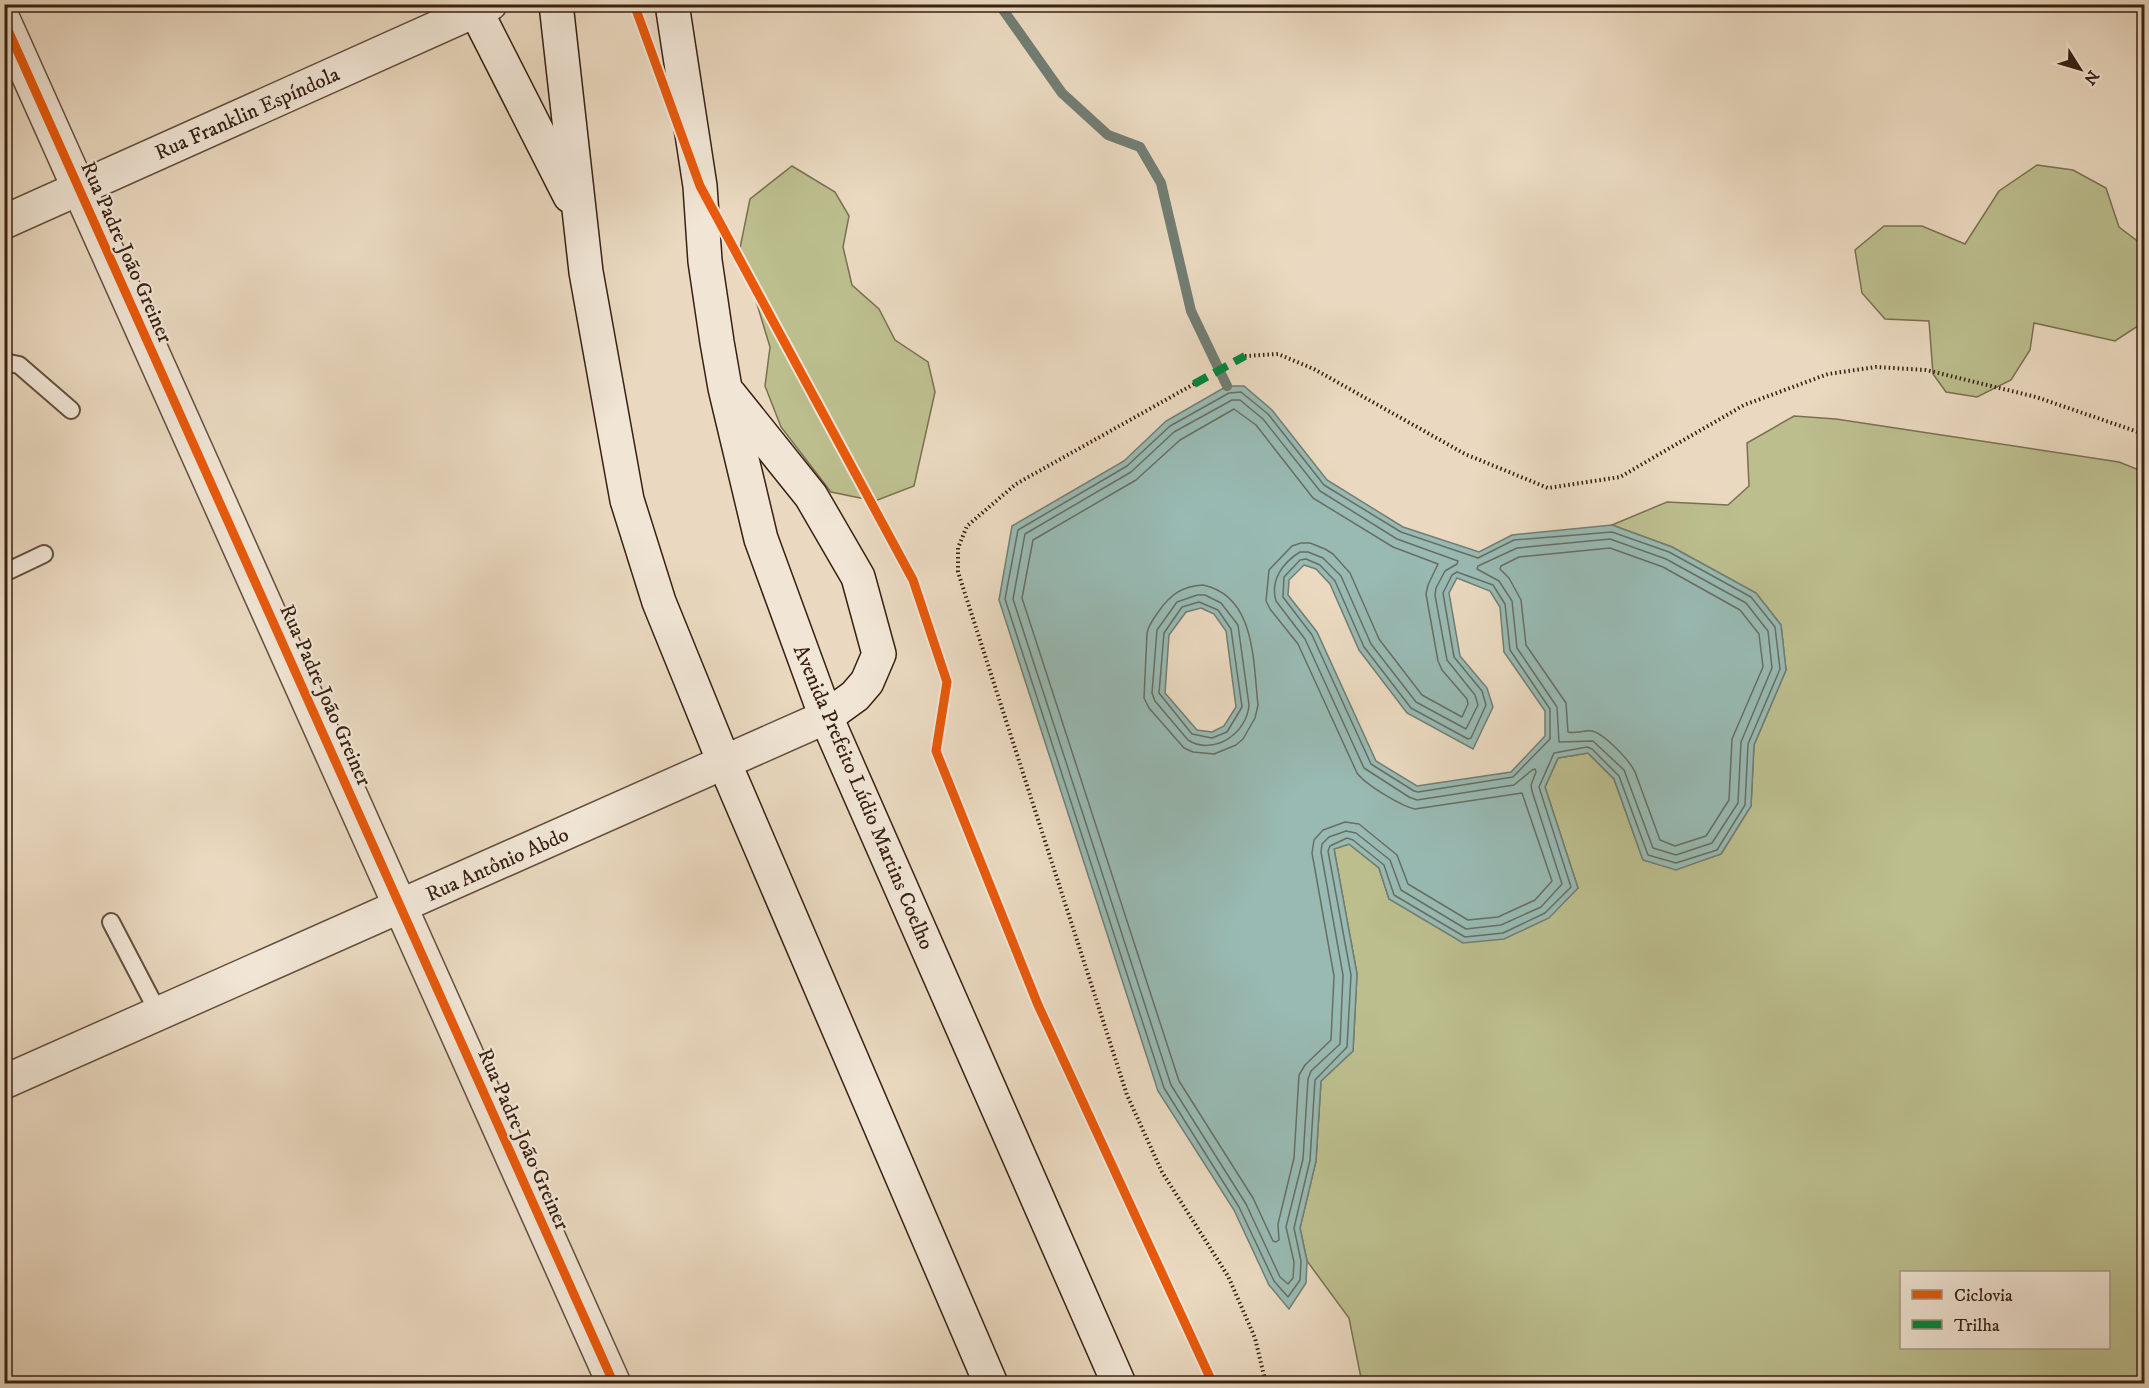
<svg xmlns="http://www.w3.org/2000/svg" width="2149" height="1388" viewBox="0 0 2149 1388" font-family="'IM FELL DW Pica',serif">
<style>
.green{fill:#bcbe8e;stroke:#7a7050;stroke-width:1.5;fill-rule:evenodd}
.water{fill:#98bab3;stroke:#727d73;stroke-width:1.5;fill-rule:evenodd}
.lines{fill:none;stroke-linecap:round;stroke-linejoin:round}
.shore{stroke:#686e63;stroke-width:1.5}
.stream{stroke:#727d73;stroke-width:10}
.lane-casing{stroke:#644f3e;stroke-width:20}
.street-casing{stroke:#644f3e;stroke-width:36}
.secondary-casing{stroke:#382113;stroke-width:36}
.path{stroke:#382113;stroke-width:4;stroke-dasharray:1.5 3;stroke-linecap:butt}
.lane{stroke:#f1e6d6;stroke-width:16}
.street{stroke:#f1e6d6;stroke-width:33}
.secondary{stroke:#f1e6d6;stroke-width:33}
.quiet{stroke:#00873e;stroke-width:8;stroke-dasharray:15 8;stroke-linecap:butt}
.cycleway-casing{stroke:#f1e6d6;stroke-width:13}
.cycleway{stroke:#e8590c;stroke-width:9}
.labels{text-anchor:middle;stroke-width:4.5;stroke-linejoin:round;paint-order:stroke}
.street-label{font-size:21px;fill:#382113;stroke:#f1e6d6}
</style>
<rect width="100%" height="100%" fill="#ead9c0"/>
<filter id="stains"><feTurbulence type="fractalNoise" baseFrequency=".00333" numOctaves="4"/><feColorMatrix values="0 0 0 0 .2 0 0 0 0 .09 0 0 0 0 .02 0 0 0 .5 -.17"/></filter>
<radialGradient id="worn" r=".72"><stop offset=".6" stop-color="#630" stop-opacity="0"/><stop offset="1" stop-color="#630" stop-opacity=".3"/></radialGradient>
<g class="green">
<path d="M2037 165 2073 170 2106 188 2119 227 2144 246V322L2115 341 2034 323 2030 350 2011 380 1977 397 1946 392 1933 374 1929 321 1885 319 1862 293 1855 250 1884 226H1922L1965 244 1999 191Z"/>
<path d="M792 166 835 192 849 216 843 247 852 285 879 309 895 340 928 362 935 392 914 486 875 501 831 492 781 427 765 386 770 347 740 248 750 199Z"/>
<path d="M1794 416 1836 419 2119 462 2144 472V1383H1362L1349 1318 1307 1261 1300 1228 1316 1161 1321 1081 1353 1051 1357 974 1334 849 1349 844 1379 868 1389 899 1578 888 1545 787 1558 758 1588 753 1614 779 1643 860 1675 869 1721 854 1751 806 1754 745 1786 670 1781 625 1756 593 1672 547 1612 525 1667 502 1728 505 1749 486 1747 443ZM1902 1272H2108V1348H1902Z"/>
</g>
<path class="water" d="M1227 386H1244L1272 410 1327 480 1403 527 1479 552 1512 535 1612 525 1672 547 1756 593 1781 625 1786 670 1754 745 1751 806 1721 854 1676 870 1643 860 1614 779 1588 753 1558 758 1545 787 1578 888 1549 918 1504 939 1463 943 1389 899 1379 868 1349 844 1334 849 1357 974 1353 1051 1321 1081 1316 1161 1300 1228 1307 1261 1306 1283 1289 1309 1269 1285 1234 1210 1158 1091 999 600 1012 526 1124 461 1166 421ZM1304 565 1316 569 1330 584 1359 650 1407 713 1473 749 1493 707 1487 688 1460 656 1449 593 1457 578 1490 591 1500 607 1504 652 1545 711V736L1511 772 1417 786 1376 761 1317 632 1288 595 1289 580ZM1201 608 1214 614 1226 631 1236 707 1224 726 1212 732 1197 730 1165 693 1169 635 1186 612Z"/>
<g class="lines">
<g class="shore">
<path d="M1241 392 1268 414 1324 485 1401 532 1478 558 1514 540 1612 532 1669 552 1751 597 1775 627 1780 669 1748 744 1745 805 1717 850 1676 863 1648 855 1619 776 1592 749 1587 747 1554 753 1539 787 1571 887 1545 913 1503 933 1465 937 1394 895 1384 865 1353 840 1347 838 1330 846 1328 851 1351 975 1347 1047 1315 1080 1310 1160 1294 1228 1301 1261 1300 1280 1288 1297 1274 1281 1239 1207 1164 1088 1005 599 1018 530 1127 466 1170 426 1229 393Z"/>
<path d="M1232 400H1240L1263 419 1320 491 1397 539 1458 561 1457 564 1445 571 1436 588 1435 595 1447 660 1475 695 1478 705 1466 729 1416 702 1371 644 1341 576 1323 558 1308 552H1300C1282 563 1270 581 1276 601L1305 639 1364 768 1409 797 1417 800 1514 785 1532 770 1535 769 1536 772 1531 785 1532 791 1562 884 1541 907 1501 925 1466 929 1401 890 1390 860 1356 833 1346 831 1329 837 1322 844 1321 852 1343 975 1340 1044 1311 1071 1308 1079 1303 1159 1286 1227 1294 1262 1293 1278 1288 1284 1280 1277 1246 1204 1171 1085 1013 599 1025 534 1131 472 1174 432Z"/>
<path d="M1234 409 1256 425 1313 498 1393 547 1438 564 1428 585 1426 594 1438 661 1442 670 1467 699 1468 704 1462 717 1422 695 1379 639 1350 573 1333 554 1325 549 1310 543H1301L1292 546 1269 570 1266 601 1270 609 1298 644 1357 773C1366 785 1401 806 1415 809L1522 793 1552 881 1535 900 1498 917 1468 920 1408 884 1397 855 1359 824 1345 822 1323 830 1314 840 1312 853 1334 976 1331 1040 1305 1065 1299 1075 1294 1158 1278 1224 1279 1240 1276 1242 1273 1241 1253 1198 1179 1081 1022 598 1033 540 1136 480 1180 440Z"/>
<path d="M1610 539 1666 559 1746 603 1768 631 1772 668 1741 742 1738 803 1712 843 1676 855 1653 848 1624 770 1593 741 1559 742 1557 707 1517 648 1512 601 1499 581 1477 569 1478 566 1517 548Z"/>
<path d="M1610 548 1663 567 1740 610 1759 634 1763 667 1732 739 1729 800 1706 836 1675 846 1660 840 1635 772C1630 761 1605 734 1592 731 1584 730 1576 734 1568 732L1566 703 1526 645 1521 600 1509 578 1500 569 1501 566 1519 557Z"/>
<path d="M1306 559 1320 565 1335 581 1364 647 1411 708 1468 739 1471 738 1486 705 1482 691 1454 657 1443 593 1452 575 1457 572 1493 585 1505 604 1510 650 1550 709V739L1513 777 1418 792 1414 791 1371 764 1312 635 1283 597 1284 577 1300 560Z"/>
<path d="M1203 585C1256 596 1253 662 1258 705L1255 718 1243 739 1236 745 1214 754 1193 752 1184 748 1149 708 1144 698 1147 633C1149 624 1154 618 1159 611 1170 595 1182 586 1203 585Z"/>
<path d="M1197 595H1205L1221 603 1238 625 1249 705C1247 734 1213 756 1188 740L1155 701 1152 693 1157 630 1177 602Z"/>
<path d="M1199 602 1218 610 1231 629 1242 707 1227 732 1212 738 1192 734 1159 693 1164 633 1182 607Z"/>
</g>
<path class="stream" d="M999 4 1062 93 1108 135 1140 147 1161 183 1191 311 1227 386"/>
<defs>
<g id="lane">
<path d="M4 362 19 365 71 410"/>
<path d="M4 573 44 554"/>
<path d="M111 922 159 1014"/>
</g>
<g id="street">
<path d="M4 21 614 1384"/>
<path d="M4 222 490 4"/>
<path d="M4 1082 826 717"/>
</g>
<g id="secondary">
<path d="M556 4 586 272 627 500 659 602 724 762 991 1384"/>
<path d="M672 4 700 186 705 261 717 342 725 388 761 539 826 717 1119 1384"/>
<path d="M476 11 570 196"/>
<path d="M730 395 811 496 858 577 879 654 867 682 855 696 826 717"/>
</g>
</defs>
<use href="#lane" class="lane-casing"/>
<use href="#street" class="street-casing"/>
<use href="#secondary" class="secondary-casing"/>
<g class="path">
<path d="M1245 356 1278 354 1314 369 1465 454 1548 488 1620 477 1744 405 1828 374 1876 367 1926 370 2036 397 2144 434"/>
<path d="M1194 384 1016 484 967 526 958 548V572L1127 1095 1162 1172 1228 1276 1255 1338 1266 1384"/>
</g>
<use href="#lane" class="lane"/>
<use href="#street" class="street"/>
<use href="#secondary" class="secondary"/>
<path class="quiet" d="M1194 384 1245 356"/>
<defs>
<g id="cycleway">
<path d="M634 4 700 186 913 580 947 682 936 751 1038 1005 1213 1384"/>
<path d="M4 21 614 1384"/>
</g>
</defs>
<use href="#cycleway" class="cycleway-casing"/>
<use href="#cycleway" class="cycleway"/>
</g>
<g class="labels">
<g class="street-label">
<text transform="translate(247 113) rotate(-24)" y="7">Rua Franklin Espíndola</text>
<text transform="translate(127 252) rotate(66)" y="7">Rua Padre João Greiner</text>
<text transform="translate(326 695) rotate(66)" y="7">Rua Padre João Greiner</text>
<text transform="translate(864 797) rotate(67)" y="7">Avenida Prefeito Lúdio Martins Coelho</text>
<text transform="translate(497 864) rotate(-24)" y="7">Rua Antônio Abdo</text>
<text transform="translate(524 1139) rotate(66)" y="7">Rua Padre João Greiner</text>
</g>
</g>
<rect width="2149" height="1388" fill="none" stroke="#ead9c0" stroke-width="24"/>
<rect x="6" y="6" width="2137" height="1376" fill="none" stroke="#382113" stroke-width="3"/>
<rect x="12" y="12" width="2125" height="1364" fill="none" stroke="#382113" stroke-width="1.5"/>
<rect x="1900" y="1271" width="210" height="78" fill="#f1e6d6" stroke="#a79788" stroke-width="1.5"/>
<rect x="1912" y="1290" width="30" height="9" fill="#e8590c" stroke="#a79788" stroke-width="1.5"/>
<text x="1954" y="1301" font-size="18" fill="#382113">Ciclovia</text>
<rect x="1912" y="1320" width="30" height="9" fill="#00873e" stroke="#a79788" stroke-width="1.5"/>
<text x="1954" y="1331" font-size="18" fill="#382113">Trilha</text>
<g transform="translate(2080 69) rotate(127)" stroke="#f1e6d6" stroke-width="4.5" paint-order="stroke">
<path d="M0-4.5L10 22L0 15L-10 22Z" fill="#382113"/>
<text y="-9" font-size="16" font-weight="bold" text-anchor="middle" fill="#382113">N</text>
</g>
<rect width="100%" height="100%" filter="url(#stains)"/>
<rect width="100%" height="100%" fill="url(#worn)"/>
</svg>
